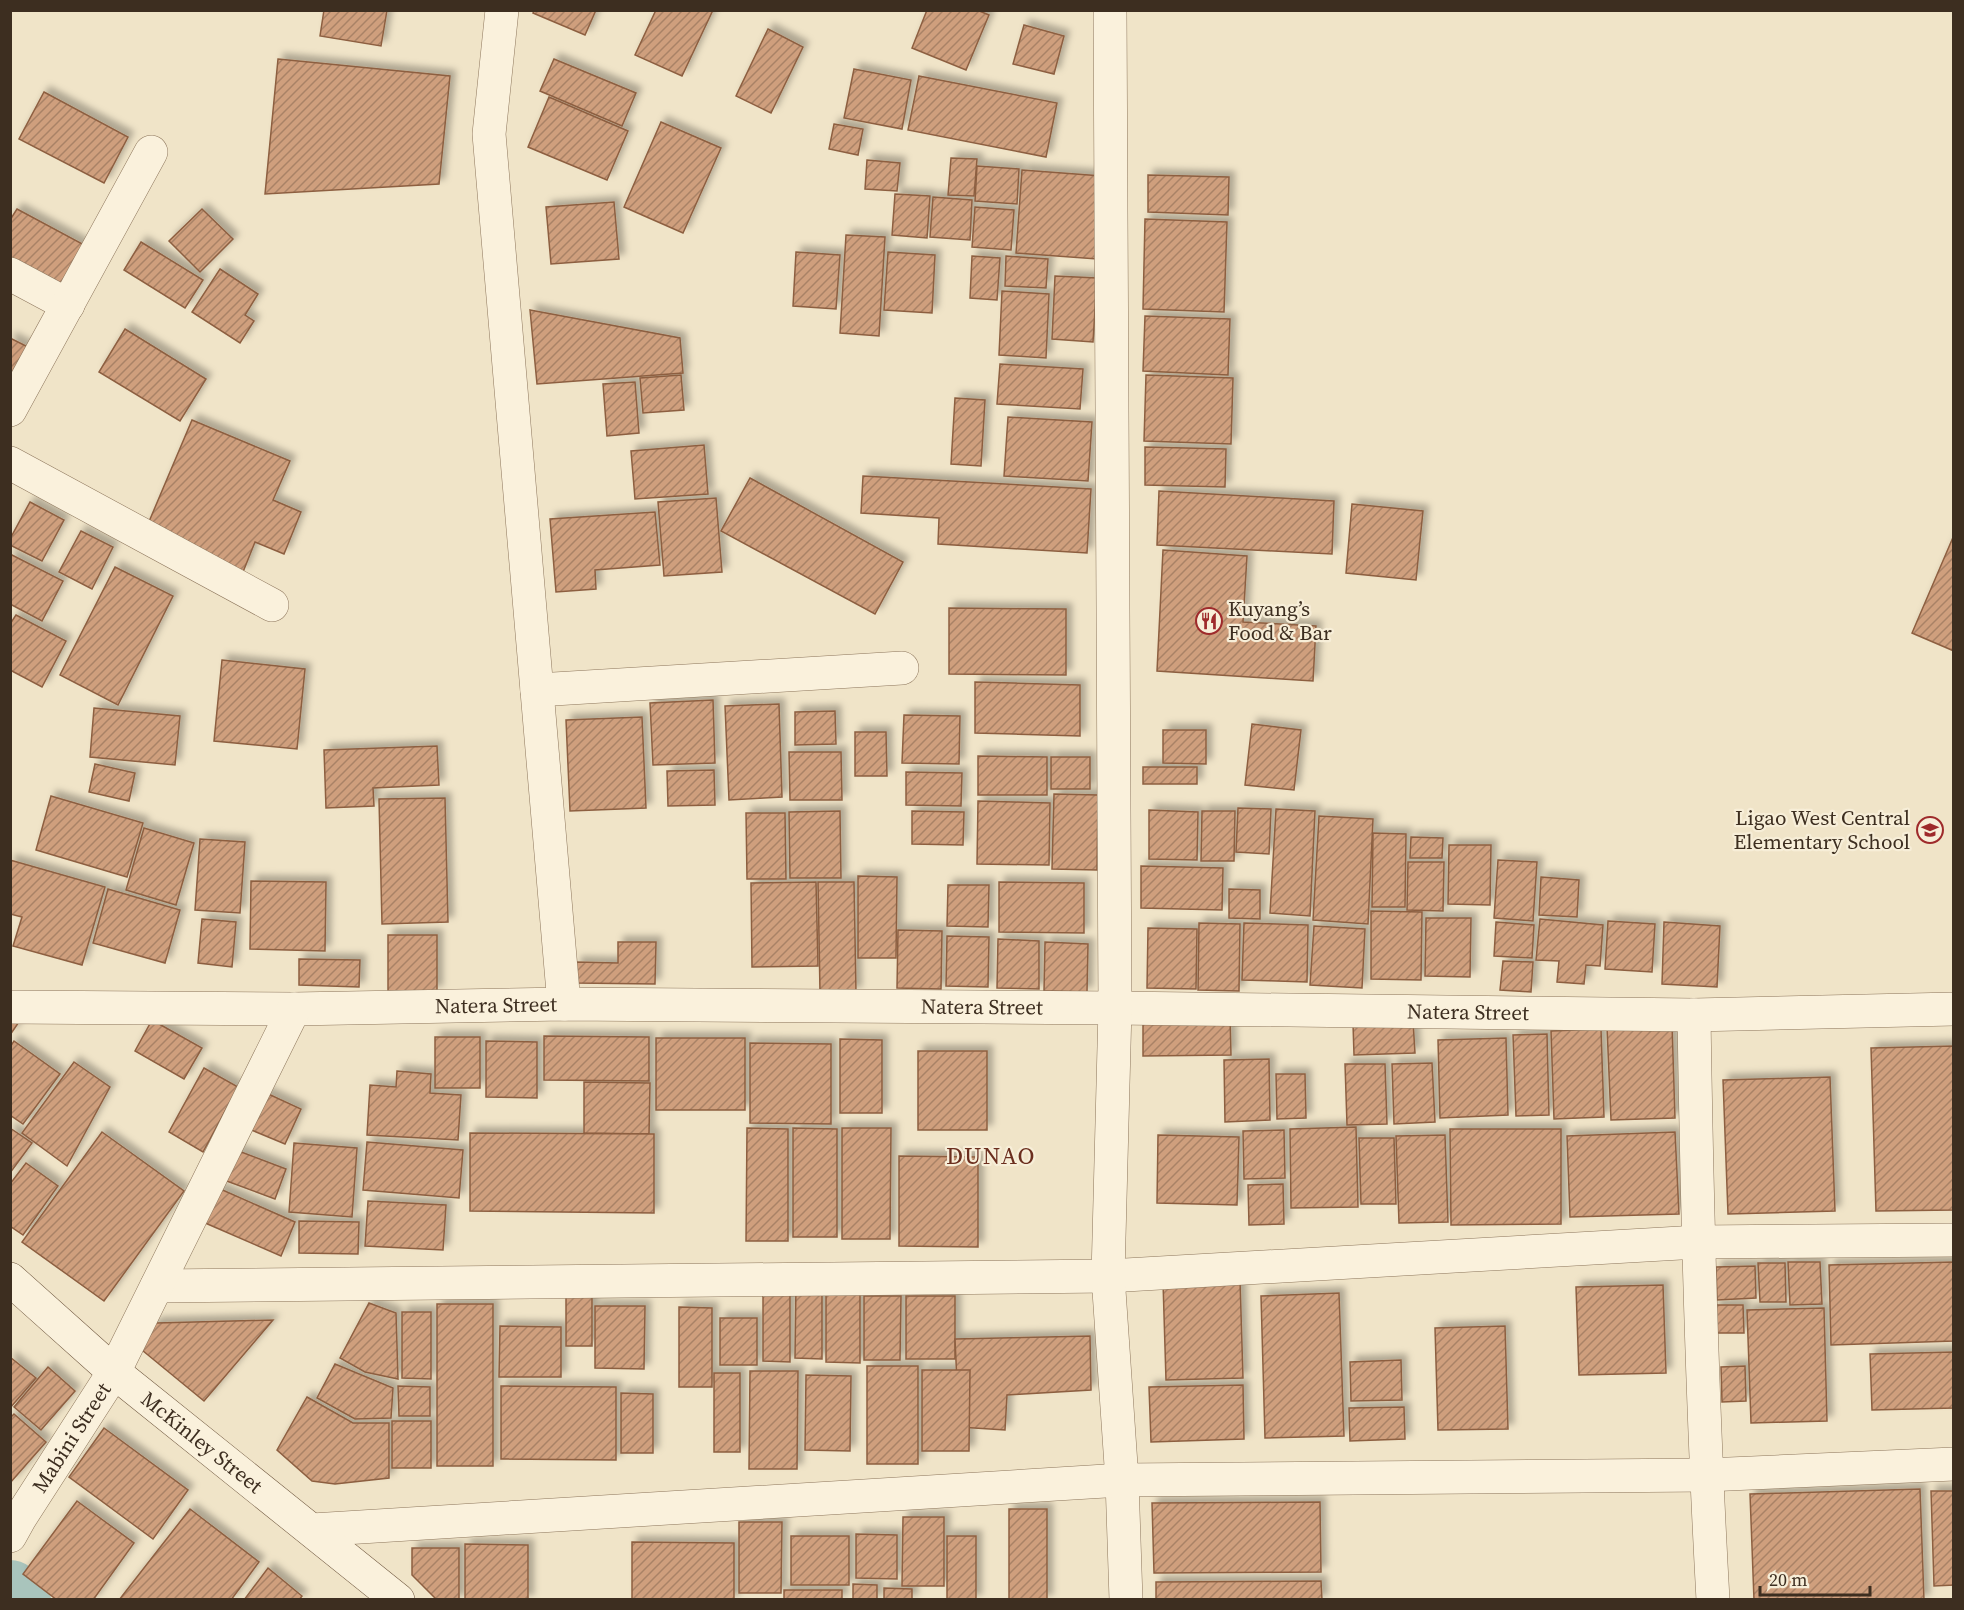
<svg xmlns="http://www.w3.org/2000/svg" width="1964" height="1610" viewBox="0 0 1964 1610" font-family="'Source Serif 4',serif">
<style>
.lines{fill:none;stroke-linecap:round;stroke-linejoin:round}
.river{stroke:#a9c4bc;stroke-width:66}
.building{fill:url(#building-hatch);stroke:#8d5f41;stroke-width:1.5;filter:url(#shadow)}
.minor-casing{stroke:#8d765c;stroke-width:34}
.tertiary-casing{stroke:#8d765c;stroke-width:34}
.secondary-casing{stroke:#6f573f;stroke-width:34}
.minor{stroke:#faf1dc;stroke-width:33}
.tertiary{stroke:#faf1dc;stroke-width:33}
.secondary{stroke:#faf1dc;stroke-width:33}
.labels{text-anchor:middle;stroke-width:4.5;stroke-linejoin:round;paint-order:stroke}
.poi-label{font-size:21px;fill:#3d2e20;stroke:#f7eed8;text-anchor:start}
.street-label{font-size:21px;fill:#3d2e20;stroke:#f7eed8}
.quarter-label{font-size:24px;letter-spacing:1.5px;fill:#6b2e1e;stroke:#f7eed8}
</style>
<defs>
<pattern id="building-hatch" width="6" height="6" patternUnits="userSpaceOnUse" patternTransform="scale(1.5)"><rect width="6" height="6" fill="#cf9f7d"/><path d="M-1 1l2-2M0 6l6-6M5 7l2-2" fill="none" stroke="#a98266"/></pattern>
<filter id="shadow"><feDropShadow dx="5.5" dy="-5.5" stdDeviation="3" flood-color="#0004"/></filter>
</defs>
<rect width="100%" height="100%" fill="#f0e4c8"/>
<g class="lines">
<path class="river" d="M10 1593 18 1600"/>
</g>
<g class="building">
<path d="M324 10H387L381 46 320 36Z"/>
<path d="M534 10H596L585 35 533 13Z"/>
<path d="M656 10H713L682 76 635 55Z"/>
<path d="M927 10H977L989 15 966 70 912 48Z"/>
<path d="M1024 25 1064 36 1054 74 1013 64Z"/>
<path d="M768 29 803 47 771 113 736 96Z"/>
<path d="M278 59 450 76 439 184 265 194Z"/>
<path d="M554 59 636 93 622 126 540 91Z"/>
<path d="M854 69 911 80 902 129 844 118Z"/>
<path d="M919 76 1057 103 1046 157 908 130Z"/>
<path d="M44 92 128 137 104 183 19 139Z"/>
<path d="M549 97 628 131 607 180 528 147Z"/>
<path d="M661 122 721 148 683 233 624 207Z"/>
<path d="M834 124 863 129 858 155 829 149Z"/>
<path d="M951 158 977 159 974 196 948 195Z"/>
<path d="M867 160 900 163 897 191 865 189Z"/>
<path d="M977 166 1019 169 1017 204 975 201Z"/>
<path d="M1022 170 1102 176 1097 259 1016 253Z"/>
<path d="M1148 175 1229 177 1228 215 1148 212Z"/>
<path d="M895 194 930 196 927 238 892 235Z"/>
<path d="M933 197 972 200 970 240 930 237Z"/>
<path d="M614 202 619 259 551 264 546 207Z"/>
<path d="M975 207 1014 210 1011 250 972 247Z"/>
<path d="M17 209 88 247 65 291 10 261V220Z"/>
<path d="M202 209 233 239 200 272 169 241Z"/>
<path d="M1145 219 1227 222 1224 312 1143 309Z"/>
<path d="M846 235 885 237 879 336 840 333Z"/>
<path d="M141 242 203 280 185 308 124 270Z"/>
<path d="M796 252 840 255 836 309 793 306Z"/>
<path d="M888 252 935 255 932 313 884 310Z"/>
<path d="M972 256 1000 258 997 300 970 298Z"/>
<path d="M1006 256 1048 259 1046 288 1005 286Z"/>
<path d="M220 269 258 294 245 315 254 321 240 343 192 312Z"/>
<path d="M1055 276 1097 278 1093 342 1052 339Z"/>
<path d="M1002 291 1049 294 1046 358 999 355Z"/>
<path d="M530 310 680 338 683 373 537 384Z"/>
<path d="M1145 316 1230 319 1228 375 1143 371Z"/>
<path d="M125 329 206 379 180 421 99 372Z"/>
<path d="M10 338 34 350 10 386Z"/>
<path d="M1000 364 1083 369 1080 409 997 404Z"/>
<path d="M681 375 684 410 643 413 640 378Z"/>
<path d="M1146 375 1233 378 1231 444 1144 441Z"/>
<path d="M635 382 639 433 607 436 603 384Z"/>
<path d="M955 398 985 400 981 466 951 464Z"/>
<path d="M1008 417 1092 422 1088 481 1004 476Z"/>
<path d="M192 420 290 461 273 500 301 512 284 554 255 542 243 572 145 531Z"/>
<path d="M704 445 708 494 635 499 631 451Z"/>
<path d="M1145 447 1226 449 1225 487 1145 485Z"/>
<path d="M863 476 1091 489 1087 553 938 544 939 518 861 513Z"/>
<path d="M750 478 903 562 875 614 721 531Z"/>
<path d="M1159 491 1334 501 1332 554 1157 545Z"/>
<path d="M716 498 722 572 664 576 658 502Z"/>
<path d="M30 502 64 520 42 561 10 545V539Z"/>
<path d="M1352 504 1423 511 1416 580 1346 573Z"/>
<path d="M655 512 660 565 595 570 596 589 556 592 550 519Z"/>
<path d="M81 531 113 547 92 589 59 572Z"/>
<path d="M1954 535V651L1912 633Z"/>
<path d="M1163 550 1247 556 1243 622 1316 626 1313 681 1157 671Z"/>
<path d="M10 554 63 581 42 621 10 604Z"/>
<path d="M115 567 173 596 118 705 60 675Z"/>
<path d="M949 608 1066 609V675L949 674Z"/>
<path d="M16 615 66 641 42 687 10 670V624Z"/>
<path d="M222 660 305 669 297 749 214 741Z"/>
<path d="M975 682 1080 685V736L975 733Z"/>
<path d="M713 700 715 763 653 765 650 703Z"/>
<path d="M779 704 782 797 729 800 725 706Z"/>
<path d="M94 708 180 716 175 765 90 757Z"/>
<path d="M835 711 836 744 795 745V712Z"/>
<path d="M904 715 960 716 959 764 902 763Z"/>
<path d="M642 717 646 808 570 811 566 720Z"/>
<path d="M1252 724 1301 730 1294 790 1245 785Z"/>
<path d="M1163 730H1206V764L1163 763Z"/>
<path d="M855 732H886L887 776H855Z"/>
<path d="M437 746 439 785 373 788 374 806 326 808 324 750Z"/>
<path d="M789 752H841L842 800H790Z"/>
<path d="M978 756 1047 757V795H978Z"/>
<rect x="1051" y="757" width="39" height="32"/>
<path d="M95 764 135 773 129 801 89 792Z"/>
<rect x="1143" y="767" width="54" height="17"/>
<path d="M714 770 715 805 668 806 667 771Z"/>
<path d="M906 772 962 773 961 806 906 805Z"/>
<path d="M1054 794 1098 795 1097 870 1052 869Z"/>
<path d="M51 796 143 823 127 877 36 850Z"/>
<path d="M445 798 448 922 382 924 379 799Z"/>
<path d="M978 801 1050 803 1049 865 977 864Z"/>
<path d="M1238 808 1271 809 1269 854 1236 852Z"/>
<path d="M1276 809 1315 811 1310 916 1270 913Z"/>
<path d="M1149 810 1198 812 1197 860 1149 859Z"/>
<path d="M840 811 841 878H790L789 812Z"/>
<path d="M912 811 964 812 963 845 912 844Z"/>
<path d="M1202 811H1235L1234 861H1201Z"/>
<path d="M746 813H785L786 879H747Z"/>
<path d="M1319 816 1373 819 1368 924 1313 920Z"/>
<path d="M144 828 194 843 176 905 126 890Z"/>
<path d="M1373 833 1406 834 1405 907H1372Z"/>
<path d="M1411 837 1443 838 1442 858H1410Z"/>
<path d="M200 839 245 842 240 913 195 910Z"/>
<path d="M1449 845H1491L1490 905 1448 904Z"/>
<path d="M10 860 105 887 82 965 13 946 22 917 10 914Z"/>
<path d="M1498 860 1537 862 1533 921 1494 918Z"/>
<path d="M1408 862H1444L1443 911 1407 910Z"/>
<path d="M1141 866 1223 868 1222 910 1141 908Z"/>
<path d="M858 876 897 877 896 958H858Z"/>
<path d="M1541 877 1579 880 1577 917 1539 915Z"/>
<path d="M251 881 326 882 325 951 250 949Z"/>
<path d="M816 882 818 966 752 967 751 883Z"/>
<path d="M818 882H854L856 992H820Z"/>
<path d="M999 882 1084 883V933L999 932Z"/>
<path d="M948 885H989L988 927 947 926Z"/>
<path d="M108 889 180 910 165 963 93 943Z"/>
<path d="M1229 889 1260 890V919L1229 918Z"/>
<path d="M1371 911 1422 912 1421 980 1371 979Z"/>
<path d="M1426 918H1471L1470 977 1425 976Z"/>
<path d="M202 919 236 922 232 967 198 963Z"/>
<path d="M1540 919 1603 925 1600 966 1586 965 1584 984 1557 982 1559 961 1536 960Z"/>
<path d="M1608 921 1655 924 1652 972 1605 969Z"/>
<path d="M1496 922 1534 925 1532 958 1494 956Z"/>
<path d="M1664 922 1720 926 1717 987 1662 984Z"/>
<path d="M1199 923 1240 924 1239 991 1198 990Z"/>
<path d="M1244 923 1308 925 1307 982 1242 980Z"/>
<path d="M1314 926 1365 929 1362 988 1310 985Z"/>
<path d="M1148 928 1197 929 1196 989 1147 988Z"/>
<path d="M898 930 942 931 941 989 897 988Z"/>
<rect x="388" y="935" width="49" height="56"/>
<path d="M947 936 989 937 988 987 946 986Z"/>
<path d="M998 939 1039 941V989L997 988Z"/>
<path d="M618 942H656L655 984 576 983V962L618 963Z"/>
<path d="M1045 942 1088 944 1087 992 1044 991Z"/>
<path d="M299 959 360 960 359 987 299 985Z"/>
<path d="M1503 961 1533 962 1531 992 1500 990Z"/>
<path d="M1143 1016H1230L1231 1055 1143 1056Z"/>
<path d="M10 1018 21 1019 10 1035Z"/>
<path d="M152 1020 202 1048 184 1079 135 1051Z"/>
<path d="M1413 1021 1415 1053 1354 1055 1353 1024Z"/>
<path d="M1672 1024 1675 1118 1611 1120 1607 1027Z"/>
<path d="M1601 1029 1604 1117 1554 1119 1551 1031Z"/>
<path d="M1547 1034 1549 1115 1516 1116 1513 1035Z"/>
<path d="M544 1036 649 1037V1081L544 1080Z"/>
<rect x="435" y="1037" width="45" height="51"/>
<rect x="656" y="1038" width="89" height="72"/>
<path d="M1506 1038 1508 1115 1440 1118 1438 1040Z"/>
<path d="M840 1039 882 1040V1113H840Z"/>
<path d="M14 1041 60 1074 23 1124 10 1115V1047Z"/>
<path d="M486 1041 537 1042V1098L486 1097Z"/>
<path d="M750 1043 831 1044V1124L750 1123Z"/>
<path d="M1954 1046V1210L1876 1211 1871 1048Z"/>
<rect x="918" y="1051" width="69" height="79"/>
<path d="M1269 1059 1270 1120 1225 1122 1224 1060Z"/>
<path d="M74 1062 110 1087 67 1166 22 1133Z"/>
<path d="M1432 1063 1435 1122 1394 1124 1392 1064Z"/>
<path d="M1345 1064H1385L1387 1124 1347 1125Z"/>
<path d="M204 1068 238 1087 203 1152 169 1132Z"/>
<path d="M397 1071 431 1074 430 1093 461 1095 458 1140 367 1135 370 1085 396 1087Z"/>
<path d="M1276 1074H1305L1306 1118 1277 1119Z"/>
<path d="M1830 1077 1835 1211 1728 1214 1723 1080Z"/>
<path d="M584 1082 650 1083 649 1134 584 1133Z"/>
<path d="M264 1092 301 1109 285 1144 249 1129Z"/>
<path d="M1356 1127 1358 1207 1291 1208 1290 1129Z"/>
<path d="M10 1128 32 1143 10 1173Z"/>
<path d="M747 1128 788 1129V1241H746Z"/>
<path d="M793 1128 837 1129V1237H793Z"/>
<path d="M842 1128H891L890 1239H842Z"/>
<path d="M1450 1129H1561V1224L1451 1225Z"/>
<path d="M1284 1130 1285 1178 1244 1179 1243 1131Z"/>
<path d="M102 1132 184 1191 104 1301 22 1242Z"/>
<path d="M1675 1132 1679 1214 1570 1217 1567 1136Z"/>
<path d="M470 1133 654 1134V1213L470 1211Z"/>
<path d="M1158 1135 1239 1137 1237 1205 1157 1203Z"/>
<path d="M1445 1135 1448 1222 1399 1223 1396 1136Z"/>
<path d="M1359 1138H1394L1396 1204H1361Z"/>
<path d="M367 1142 463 1150 459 1198 363 1190Z"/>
<path d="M294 1143 357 1148 352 1217 289 1212Z"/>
<path d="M236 1150 286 1169 275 1199 224 1180Z"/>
<path d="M899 1156 978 1157V1247L899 1246Z"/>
<path d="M26 1163 58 1186 23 1235 10 1226V1184Z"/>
<path d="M1283 1184 1284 1224 1249 1225 1248 1185Z"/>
<path d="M218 1188 295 1222 281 1256 203 1222Z"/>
<path d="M368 1201 446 1205 443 1250 365 1246Z"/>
<path d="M299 1221 359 1222 358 1254 299 1253Z"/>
<path d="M1788 1262H1820L1822 1304 1790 1305Z"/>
<path d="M1954 1262V1341L1831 1345 1829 1265Z"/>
<path d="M1758 1263H1785L1786 1302H1760Z"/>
<path d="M1755 1266 1756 1298 1717 1300 1716 1267Z"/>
<path d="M1240 1280 1243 1378 1166 1380 1163 1282Z"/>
<path d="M796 1283H822V1359L795 1358Z"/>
<path d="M1663 1285 1666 1373 1579 1375 1576 1287Z"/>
<path d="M826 1286H860V1363L826 1362Z"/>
<path d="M790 1288V1362L763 1361V1289Z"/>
<rect x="566" y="1292" width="26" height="54"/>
<path d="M1339 1293 1344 1436 1265 1438 1261 1296Z"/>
<path d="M864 1296H901L900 1360H864Z"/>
<rect x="906" y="1296" width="49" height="63"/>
<path d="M369 1303 396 1313 398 1379 365 1372 340 1358Z"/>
<rect x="437" y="1304" width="56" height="162"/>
<path d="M1714 1305H1743L1744 1333H1715Z"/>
<path d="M595 1306H645L644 1369 595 1368Z"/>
<path d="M679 1307 712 1308V1387H679Z"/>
<path d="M1824 1308 1827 1421 1751 1423 1747 1310Z"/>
<path d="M402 1312H431V1379L402 1378Z"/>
<rect x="720" y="1318" width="37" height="47"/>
<path d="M273 1320 204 1401 137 1346 156 1323Z"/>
<path d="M500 1326 561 1327V1377H499Z"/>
<path d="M1505 1326 1508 1429 1438 1430 1435 1328Z"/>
<path d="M1090 1336 1091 1390 1007 1395 1005 1430 959 1427 955 1339Z"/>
<path d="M1954 1352V1408L1872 1410 1870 1354Z"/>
<path d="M10 1357 36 1378 10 1408Z"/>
<path d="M1401 1360 1402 1400 1351 1401 1350 1362Z"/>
<path d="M335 1364 393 1388 391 1418 355 1419 317 1398Z"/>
<rect x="867" y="1366" width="51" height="98"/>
<path d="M1745 1366 1746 1401 1722 1402 1721 1367Z"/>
<path d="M48 1367 75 1391 41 1430 14 1407Z"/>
<path d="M922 1370H970L969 1451H922Z"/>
<path d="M750 1371H798L797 1469H749Z"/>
<rect x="714" y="1373" width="26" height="79"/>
<path d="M806 1375 851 1376 850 1451 805 1450Z"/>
<path d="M1243 1385 1244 1439 1151 1442 1149 1387Z"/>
<path d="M398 1386 430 1387V1416H399Z"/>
<path d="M501 1386 616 1387V1460L501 1459Z"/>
<path d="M621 1393 653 1394V1453H621Z"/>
<path d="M307 1397 353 1423H389V1478L335 1484 312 1481 277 1450Z"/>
<path d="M1404 1407 1405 1439 1350 1441 1349 1408Z"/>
<path d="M14 1414 46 1442 10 1483V1418Z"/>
<rect x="392" y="1421" width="39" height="47"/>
<path d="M104 1428 188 1490 153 1539 69 1477Z"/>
<path d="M1920 1489 1924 1600H1754L1750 1494Z"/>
<path d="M1931 1491H1954V1585L1934 1586Z"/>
<path d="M77 1501 134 1543 93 1600H57L23 1574Z"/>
<path d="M1320 1502 1321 1572 1154 1573 1152 1503Z"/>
<path d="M190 1509 259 1562 231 1600H119Z"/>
<rect x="1009" y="1509" width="38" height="91"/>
<path d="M903 1517H944V1586H902Z"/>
<path d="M739 1522H782L781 1593H739Z"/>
<path d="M856 1534 897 1535V1579L856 1578Z"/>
<rect x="791" y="1536" width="58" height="49"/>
<rect x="947" y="1536" width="29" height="64"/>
<path d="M632 1542 734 1543V1600H632Z"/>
<path d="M465 1544 528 1545V1600H465Z"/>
<path d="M412 1548H459V1600H437L412 1575Z"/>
<path d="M268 1568 302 1596 299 1600H244Z"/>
<path d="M1321 1581 1322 1600H1156V1582Z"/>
<path d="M853 1584 877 1585V1600H853Z"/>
<path d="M884 1588 912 1589V1600H884Z"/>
<rect x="784" y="1590" width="58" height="10"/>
</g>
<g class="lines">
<defs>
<g id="minor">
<path d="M502 10 489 134 564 1004"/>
<path d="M10 274 68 305"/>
<path d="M10 410 151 152"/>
<path d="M10 463 272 605"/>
<path d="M537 690 902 668"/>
<path id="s1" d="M10 1007 294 1009 564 1004 1115 1008 1694 1015 1954 1009"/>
<path d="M1694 1015C1697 1210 1702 1405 1713 1600"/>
<path d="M157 1286 1108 1276 1698 1242 1954 1240"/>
<path d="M114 1372 294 1009"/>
</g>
<g id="tertiary">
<path d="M1110 10 1115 1008 1108 1276 1122 1480 1126 1600"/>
<path d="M312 1530 1122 1480 1706 1475 1954 1464"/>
<path id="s2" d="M10 1536 20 1518 114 1372"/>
</g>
<g id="secondary">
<path id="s3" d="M10 1279 114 1372 398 1600"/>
</g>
</defs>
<use href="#minor" class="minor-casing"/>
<use href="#tertiary" class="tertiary-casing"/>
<use href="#secondary" class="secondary-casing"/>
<use href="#minor" class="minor"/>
<use href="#tertiary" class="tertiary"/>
<use href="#secondary" class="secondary"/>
</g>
<defs>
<symbol id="restaurant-ring" viewBox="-11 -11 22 22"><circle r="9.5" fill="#f7eed8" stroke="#9e2a2b" stroke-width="1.5"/><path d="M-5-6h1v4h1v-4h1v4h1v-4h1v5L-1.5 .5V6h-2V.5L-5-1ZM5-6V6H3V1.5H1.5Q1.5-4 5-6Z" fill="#9e2a2b"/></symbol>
<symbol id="school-ring" viewBox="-11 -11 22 22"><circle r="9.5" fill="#f7eed8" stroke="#9e2a2b" stroke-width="1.5"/><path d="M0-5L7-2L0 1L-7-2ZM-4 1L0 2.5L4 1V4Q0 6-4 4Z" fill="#9e2a2b"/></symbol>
</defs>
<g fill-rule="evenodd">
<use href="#restaurant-ring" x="1194" y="606" width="30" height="30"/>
<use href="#school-ring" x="1915" y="815" width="30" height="30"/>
</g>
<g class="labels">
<g class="poi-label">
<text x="1228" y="616">Kuyang’s<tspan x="1228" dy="24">Food &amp; Bar</tspan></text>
<text x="1910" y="825" text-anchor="end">Ligao West Central<tspan x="1910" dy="24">Elementary School</tspan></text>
</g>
<g class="street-label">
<text dy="7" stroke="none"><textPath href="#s1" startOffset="486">Natera Street</textPath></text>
<text dy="7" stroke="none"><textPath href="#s1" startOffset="972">Natera Street</textPath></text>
<text dy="7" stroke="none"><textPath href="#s1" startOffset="1458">Natera Street</textPath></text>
<text dy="7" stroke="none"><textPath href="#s2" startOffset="116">Mabini Street</textPath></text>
<text dy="7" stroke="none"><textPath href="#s3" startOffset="252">McKinley Street</textPath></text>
</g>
<g class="quarter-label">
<text x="991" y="1164">DUNAO</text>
</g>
</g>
<rect width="1964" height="1610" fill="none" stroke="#3d2e20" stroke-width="24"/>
<path d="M1760 1586v9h110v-9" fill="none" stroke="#3d2e20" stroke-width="3"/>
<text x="1769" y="1586" font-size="18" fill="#3d2e20" stroke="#f7eed8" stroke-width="4.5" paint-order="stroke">20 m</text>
</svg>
